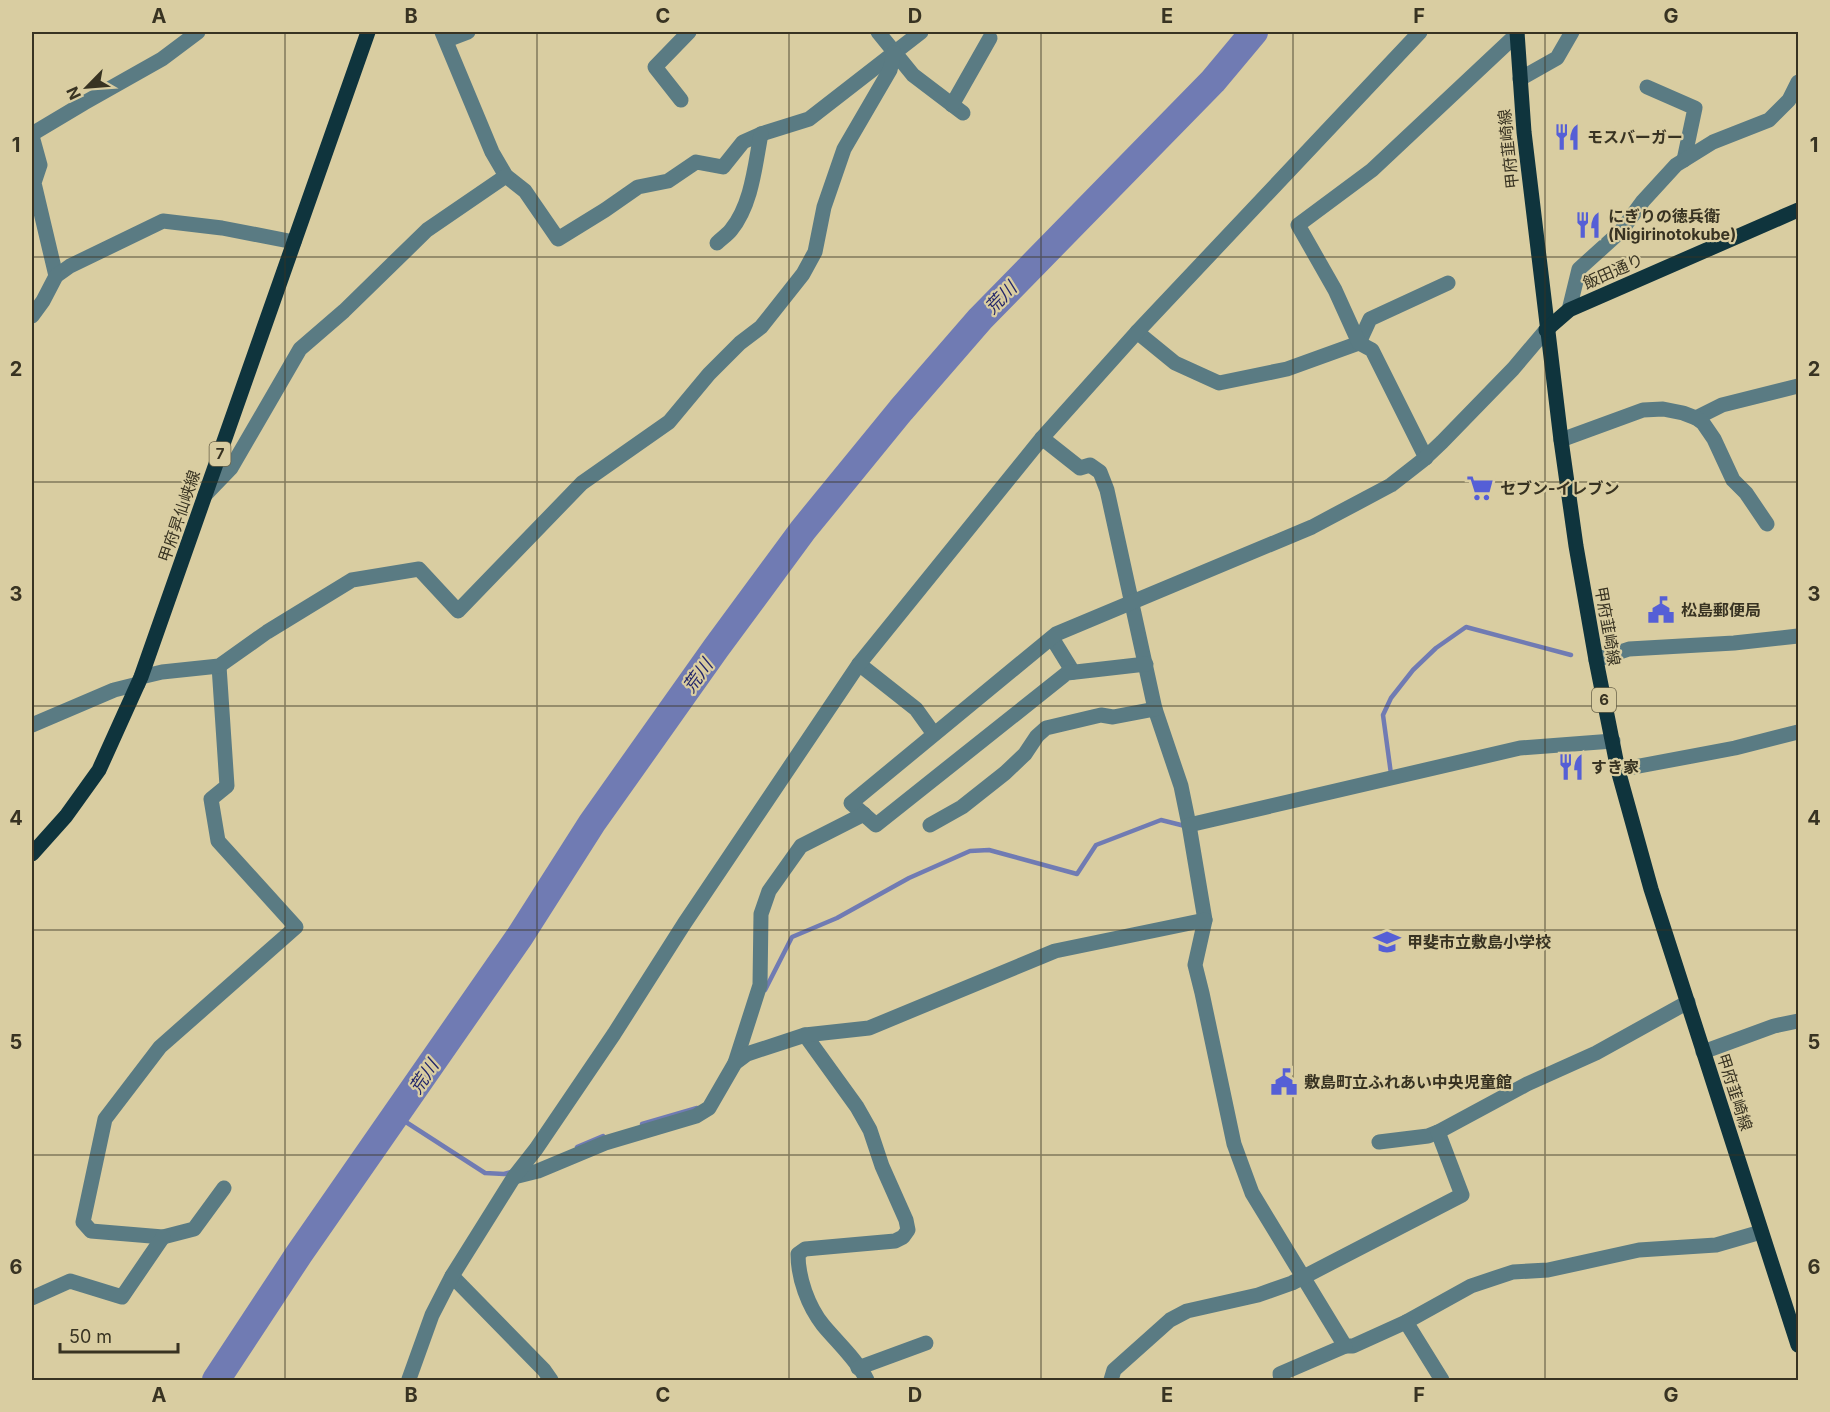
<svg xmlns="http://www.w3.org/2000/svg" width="1830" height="1412" viewBox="0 0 1830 1412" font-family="Inter,'Noto Sans JP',sans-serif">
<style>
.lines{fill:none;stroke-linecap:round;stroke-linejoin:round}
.stream{stroke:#707bb3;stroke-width:4.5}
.river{stroke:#707bb3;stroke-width:28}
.minor{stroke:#5a7b83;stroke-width:15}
.major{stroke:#0f343d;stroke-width:15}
.grid{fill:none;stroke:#383322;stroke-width:1.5;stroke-opacity:0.55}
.labels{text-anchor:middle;stroke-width:4.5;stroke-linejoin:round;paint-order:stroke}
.shield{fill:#d9cda1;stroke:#686148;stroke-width:1.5}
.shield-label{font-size:15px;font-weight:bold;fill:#383322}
.poi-label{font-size:16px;font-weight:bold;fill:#383322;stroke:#d9cda1;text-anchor:start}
.street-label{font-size:16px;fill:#383322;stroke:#d9cda1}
.water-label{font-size:18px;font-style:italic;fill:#22266a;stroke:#d9cda1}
.neatline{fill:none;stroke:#383322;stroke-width:2}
.grid-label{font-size:20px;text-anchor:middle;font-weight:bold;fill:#383322}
</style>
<rect width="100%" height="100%" fill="#d9cda1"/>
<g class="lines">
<g class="stream">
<path d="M1391 774 1383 715 1391 698 1413 670 1436 648 1466 627 1571 655"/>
<path d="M765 990 792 937 837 918 909 878 970 851 989 850 1077 874 1096 845 1161 820 1185 826"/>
<path d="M395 1115 485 1173 504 1174 511 1172"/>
<path d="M642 1124 697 1108"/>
<path d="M577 1147 603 1136"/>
</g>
<path class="river" d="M216 1380 299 1254 520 936 592 823 716 648 803 530 901 410 980 319 1213 81 1254 32"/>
<g class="minor">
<path d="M442 32 492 152 506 176 525 191 558 239 605 210 638 187 668 181 696 162 723 167 743 142 761 134 809 119 921 32"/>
<path d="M878 32 913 75 963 113"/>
<path d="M447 40 468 32"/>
<path d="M1520 79 1557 58 1572 32"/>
<path d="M1647 87 1695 108 1684 160"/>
<path d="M681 100 655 67 689 32"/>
<path d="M952 105 990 38"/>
<path d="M32 134 84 103 162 59 198 32"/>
<path d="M32 136 40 165 34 183 56 276"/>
<path d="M717 243C721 239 727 235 731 230 752 204 755 165 761 134"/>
<path d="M1569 310 1579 269 1621 231 1643 201 1676 165 1713 142 1769 120 1789 100 1798 82"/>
<path d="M32 316 43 301 56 276 70 266 163 221 222 228 294 242"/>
<path d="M1137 332 1175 363 1219 383 1287 369 1359 343 1370 319 1448 283"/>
<path d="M1696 418 1722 405 1798 386"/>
<path d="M1042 438 1080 468 1090 465 1100 472 1107 490 1155 709 1181 786 1189 825 1205 920 1195 965 1202 993 1234 1144 1252 1193 1345 1346H1353L1406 1322 1471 1286 1513 1272 1548 1270 1639 1250 1716 1245 1761 1232"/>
<path d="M1561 440 1643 410 1663 409 1683 413 1696 418 1703 423 1714 439 1733 480 1746 493 1767 524"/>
<path d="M1426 458 1372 350 1359 343 1335 290 1298 225 1372 170 1517 34"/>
<path d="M205 495 231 468 300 349 344 311 427 230 506 176"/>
<path d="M1052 638 1073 672"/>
<path d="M1596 660 1629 649 1734 643 1798 636"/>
<path d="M859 664 916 709 934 734"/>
<path d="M1146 664 1067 673 876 825 851 803 1056 634 1312 527 1391 485 1423 460 1442 442 1513 369 1546 330"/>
<path d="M219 666 227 786 211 799 218 841 296 927 160 1047 105 1119 83 1222 91 1231 163 1237 194 1229 224 1188"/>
<path d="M141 677 162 672 219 666 267 632 352 580 419 569 458 611 582 483 669 422 709 374 740 343 761 327 803 274 815 252 824 207 844 149 890 70 894 53"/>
<path d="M32 725 114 690 138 684"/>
<path d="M1618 770 1735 748 1798 732"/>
<path d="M930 825 962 807 1005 773 1025 754 1037 736 1046 728 1101 715 1113 717 1155 709"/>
<path d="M1189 825 1520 748 1613 741"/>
<path d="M805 1035 857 1107 870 1130 882 1166 906 1220 908 1230 903 1237 895 1241 805 1249 798 1254C798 1278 808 1306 823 1325 837 1342 857 1360 867 1380"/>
<path d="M1703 1052 1774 1026 1798 1021"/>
<path d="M735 1063 760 985 761 914 769 891 801 846 864 814"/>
<path d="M1379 1142 1428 1136 1438 1132 1527 1084 1596 1053 1688 1002"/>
<path d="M514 1177 538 1171 605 1143 696 1116 709 1108 735 1063 747 1054 805 1035 869 1028 1055 951 1205 920"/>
<path d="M452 1276 544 1370 551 1380"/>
<path d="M32 1298 70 1281 122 1297 163 1237"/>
<path d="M1406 1322 1442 1380"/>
<path d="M858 1368 926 1343"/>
<path d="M409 1379 432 1315 452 1276 514 1177 536 1149 614 1034 684 924 859 664 1042 438 1137 332 1420 32"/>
<path d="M1111 1380 1114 1370 1170 1320 1187 1311 1258 1295 1292 1283 1462 1195 1438 1132"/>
<path d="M1281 1380 1280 1374 1345 1346"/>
</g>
<g class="major">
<path d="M1517 32 1524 132 1561 440 1576 546 1596 660 1618 770 1651 889 1798 1345"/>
<path d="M1546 330 1569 310 1798 210"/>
<path d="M32 854 66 816 99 770 141 677 368 32"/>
</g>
</g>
<path class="grid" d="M285 32V1380M537 32V1380M789 32V1380M1041 32V1380M1293 32V1380M1545 32V1380M32 257H1798M32 482H1798M32 706H1798M32 930H1798M32 1155H1798"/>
<defs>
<symbol id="restaurant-bare" viewBox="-9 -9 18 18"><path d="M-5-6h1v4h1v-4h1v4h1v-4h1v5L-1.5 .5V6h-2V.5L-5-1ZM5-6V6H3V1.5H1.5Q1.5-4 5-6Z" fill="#555fd6" stroke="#d9cda1" stroke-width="2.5" paint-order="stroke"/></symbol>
<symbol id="supermarket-bare" viewBox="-9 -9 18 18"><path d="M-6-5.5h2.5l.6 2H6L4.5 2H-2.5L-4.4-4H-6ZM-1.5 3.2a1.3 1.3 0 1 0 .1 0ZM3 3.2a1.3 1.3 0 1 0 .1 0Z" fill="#555fd6" stroke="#d9cda1" stroke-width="2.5" paint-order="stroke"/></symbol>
<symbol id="civic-bare" viewBox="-9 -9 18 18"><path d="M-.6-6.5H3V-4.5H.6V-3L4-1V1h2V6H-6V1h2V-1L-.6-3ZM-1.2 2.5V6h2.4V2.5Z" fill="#555fd6" stroke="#d9cda1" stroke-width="2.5" paint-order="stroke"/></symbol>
<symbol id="school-bare" viewBox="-9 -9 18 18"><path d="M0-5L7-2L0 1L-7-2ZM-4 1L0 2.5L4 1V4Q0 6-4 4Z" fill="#555fd6" stroke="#d9cda1" stroke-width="2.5" paint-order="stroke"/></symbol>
</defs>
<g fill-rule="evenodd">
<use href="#restaurant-bare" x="1548" y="118" width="38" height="38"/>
<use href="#restaurant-bare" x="1569" y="206" width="38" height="38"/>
<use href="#supermarket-bare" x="1461" y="469" width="38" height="38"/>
<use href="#civic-bare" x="1642" y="591" width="38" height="38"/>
<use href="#restaurant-bare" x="1552" y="748" width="38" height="38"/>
<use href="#school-bare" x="1368" y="923" width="38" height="38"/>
<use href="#civic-bare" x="1265" y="1063" width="38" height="38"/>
</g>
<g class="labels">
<g class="shield">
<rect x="209.5" y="442" width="21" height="24" rx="4.5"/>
<rect x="1592" y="688" width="24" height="24" rx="4.5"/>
</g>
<g class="shield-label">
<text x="220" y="459">7</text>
<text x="1604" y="705">6</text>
</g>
<g class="poi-label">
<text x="1587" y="143">モスバーガー</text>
<text x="1608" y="222">にぎりの徳兵衛<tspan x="1608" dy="18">(Nigirinotokube)</tspan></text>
<text x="1500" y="494">セブン-イレブン</text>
<text x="1681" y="616">松島郵便局</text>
<text x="1591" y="773">すき家</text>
<text x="1407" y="948">甲斐市立敷島小学校</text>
<text x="1304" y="1088">敷島町立ふれあい中央児童館</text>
</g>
<g class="street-label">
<text transform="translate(1508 149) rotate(-96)" y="6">甲府韮崎線</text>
<text transform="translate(1613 271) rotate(-24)" y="6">飯田通り</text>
<text transform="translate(179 516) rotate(-71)" y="6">甲府昇仙峡線</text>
<text transform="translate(1608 626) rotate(80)" y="6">甲府韮崎線</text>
<text transform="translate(1735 1092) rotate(72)" y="6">甲府韮崎線</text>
</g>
<g class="water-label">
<text transform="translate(1001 298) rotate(-46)" y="6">荒川</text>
<text transform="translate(698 676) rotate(-54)" y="6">荒川</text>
<text transform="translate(424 1077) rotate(-56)" y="6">荒川</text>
</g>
</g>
<rect width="1830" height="1412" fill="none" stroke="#d9cda1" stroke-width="66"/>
<g transform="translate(87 87) rotate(245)" stroke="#d9cda1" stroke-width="4.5" paint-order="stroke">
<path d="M0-4.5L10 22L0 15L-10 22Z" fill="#383322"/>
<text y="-9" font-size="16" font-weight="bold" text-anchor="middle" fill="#383322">N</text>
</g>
<path d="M60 1343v9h118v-9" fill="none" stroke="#383322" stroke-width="3"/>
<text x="69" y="1343" font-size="18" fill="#383322" stroke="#d9cda1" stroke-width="4.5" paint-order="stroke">50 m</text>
<rect x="33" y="33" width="1764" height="1346" class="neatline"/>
<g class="grid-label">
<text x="159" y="23">A</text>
<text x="411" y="23">B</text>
<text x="663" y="23">C</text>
<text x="915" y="23">D</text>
<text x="1167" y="23">E</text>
<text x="1419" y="23">F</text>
<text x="1671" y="23">G</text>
<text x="16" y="152">1</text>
<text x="1814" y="152">1</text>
<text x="16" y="376">2</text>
<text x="1814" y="376">2</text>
<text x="16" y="601">3</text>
<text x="1814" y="601">3</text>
<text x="16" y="825">4</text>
<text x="1814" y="825">4</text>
<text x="16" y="1049">5</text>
<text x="1814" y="1049">5</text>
<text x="16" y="1274">6</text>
<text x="1814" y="1274">6</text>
<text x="159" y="1402">A</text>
<text x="411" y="1402">B</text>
<text x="663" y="1402">C</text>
<text x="915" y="1402">D</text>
<text x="1167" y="1402">E</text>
<text x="1419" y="1402">F</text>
<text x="1671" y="1402">G</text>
</g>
</svg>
